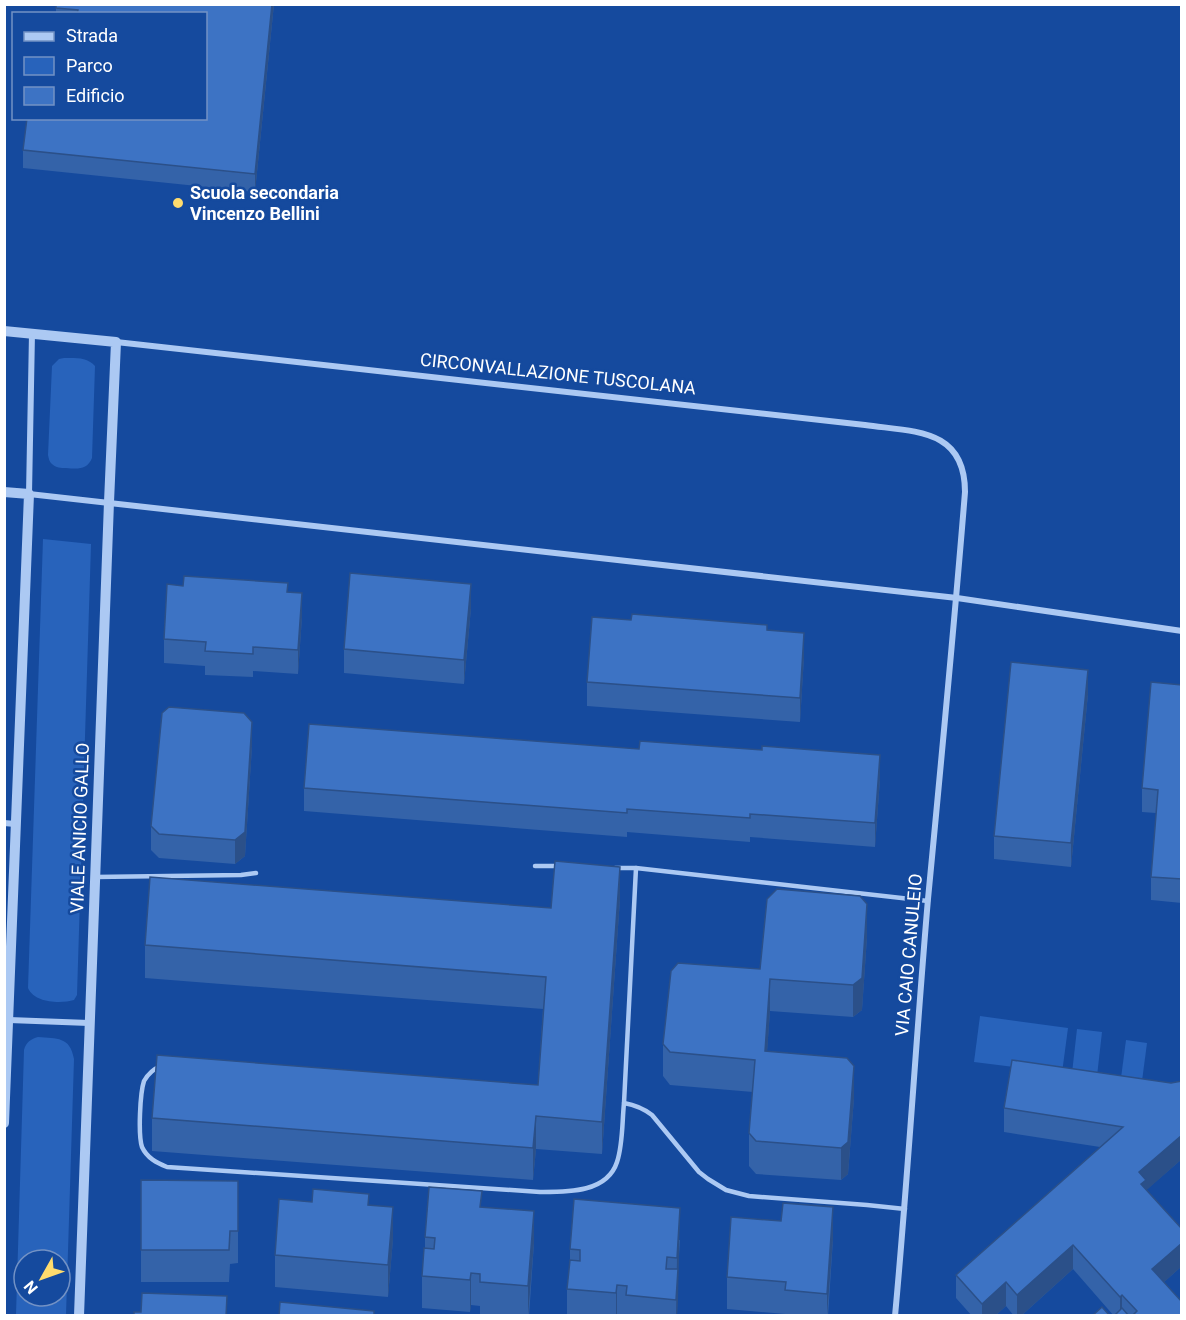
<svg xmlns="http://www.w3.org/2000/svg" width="1186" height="1320" viewBox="0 0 1186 1320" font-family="Roboto,sans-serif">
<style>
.green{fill:#2863bb;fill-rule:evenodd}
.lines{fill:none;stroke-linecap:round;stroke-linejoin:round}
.service{stroke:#acc9f3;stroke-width:4.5}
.minor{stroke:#acc9f3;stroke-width:6}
.tertiary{stroke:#acc9f3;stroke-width:10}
.wall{fill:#3463a9}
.shaded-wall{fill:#2b5089}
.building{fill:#3d73c4;stroke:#2b5089;stroke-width:1.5}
.poi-dot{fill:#ffdc6e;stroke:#154a9e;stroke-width:2}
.labels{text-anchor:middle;stroke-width:5;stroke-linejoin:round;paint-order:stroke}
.poi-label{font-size:18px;font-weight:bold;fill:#fff;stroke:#154a9e;text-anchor:start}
.street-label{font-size:18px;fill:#fff;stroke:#154a9e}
</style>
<rect width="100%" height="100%" fill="#154a9e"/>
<g class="green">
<path d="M64 358C76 358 87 357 95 366L92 458C87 470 78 469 66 468 61 468 56 468 52 464 49 461 49 459 48 455L52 366 59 359Z"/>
<path d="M43 539 91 544 77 995 74 1000C61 1004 34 1003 28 988Z"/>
<path d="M980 1016 1068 1028 1062 1073 974 1062Z"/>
<path d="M1077 1029 1102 1032 1097 1076 1072 1073Z"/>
<path d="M38 1037C57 1039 70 1036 74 1059L66 1315H16L24 1050C26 1042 31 1039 38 1037ZM24 1260H60V1296H24Z"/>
<path d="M1126 1040 1147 1043 1142 1081 1121 1078Z"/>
</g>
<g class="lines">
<g class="service">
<path d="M535 866H558"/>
<path d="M615 868H636L928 901"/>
<path d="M636 868 624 1103C635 1105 643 1108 652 1115L699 1172 708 1179 726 1190 749 1196 867 1205 905 1209"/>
<path d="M95 877 241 875 256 873"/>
<path d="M161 1066C153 1069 148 1074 144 1081 140 1093 138 1135 142 1147 147 1158 157 1163 167 1167L540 1192C567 1192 607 1193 617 1162 623 1144 622 1122 624 1103"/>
</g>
<g class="minor">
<path d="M32 333 29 494 957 598 1182 631"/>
<path d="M116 342 865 425C914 432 965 428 965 492 954 628 941 764 928 899 916 1038 908 1177 895 1316"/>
<path d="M4 823 15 824"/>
<path d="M9 1020 89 1023"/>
</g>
<g class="tertiary">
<path d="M4 331 116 342 109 502 79 1316"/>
<path d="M4 492 29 494 4 1123"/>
</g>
</g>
<g class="wall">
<path d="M56 4H274L255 192 23 168V150L206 118V14H56Z"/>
<path d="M288 592 302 617 298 674 253 671V677L205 675V666L164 663V639Z"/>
<path d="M471 608 464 684 344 673V649Z"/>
<path d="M767 630 804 657 800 722 587 706V682Z"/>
<path d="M1182 685V903L1151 900V877L1156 813 1142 812V788Z"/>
<path d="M1088 694 1071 867 994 859V836Z"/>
<path d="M252 746 245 856 235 864 159 858 151 850V826Z"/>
<path d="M880 779 875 847 750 837V842L627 832V837L304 811V788Z"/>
<path d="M620 899 602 1154 536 1149 533 1180 152 1151V1118L538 1085 543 1009 145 978V945L551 908Z"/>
<path d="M867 937 862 1010 853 1017 770 1011 767 1051 854 1098 848 1174 841 1180 756 1174 749 1166V1133L753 1092 670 1085 663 1076V1044L760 969Z"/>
<path d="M1182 1081V1159L1146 1190 1182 1229V1266L1164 1282 1182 1316H1114L1073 1269 1021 1316H1014L1006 1306 995 1316H972L956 1298V1275L1100 1147 1004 1132V1108Z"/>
<path d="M141 1180 238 1181V1263L230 1264 229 1282H141Z"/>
<path d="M312 1202 369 1205 393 1239 388 1297 275 1287V1255Z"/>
<path d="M482 1207 534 1243 529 1316 480 1315V1306L471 1305 470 1312 422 1308V1276L425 1248V1237Z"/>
<path d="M833 1239 828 1316H785V1314L727 1309V1277Z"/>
<path d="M680 1240 678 1271 677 1316H567V1289L570 1260V1249Z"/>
</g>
<g class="shaded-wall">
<path d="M272 4H274L255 192V174Z"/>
<path d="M471 584V608L464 684V660Z"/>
<path d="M302 593V617L298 674V650Z"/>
<path d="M804 633V657L800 722V698Z"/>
<path d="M1088 670V694L1071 867V843Z"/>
<path d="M252 722V746L245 856 235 864V840Z"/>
<path d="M880 755V779L875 847V823Z"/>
<path d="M620 867V899L602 1154V1122Z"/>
<path d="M867 904V937L862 1010 853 1017V985Z"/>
<path d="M770 979V1011L765 1084V1051Z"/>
<path d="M854 1066V1098L848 1174 841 1180V1148Z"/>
<path d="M536 1116V1149L533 1180V1148Z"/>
<path d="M1182 1135V1159L1141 1195 1139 1172Z"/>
<path d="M393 1207V1239L388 1297V1265Z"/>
<path d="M833 1207V1239L827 1316V1294Z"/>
<path d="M680 1208 678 1302 677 1316H676L677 1258Z"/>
<path d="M534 1211V1243L528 1316V1286Z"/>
<path d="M1182 1243V1266L1152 1293V1269Z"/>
<path d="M1073 1245V1269L1021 1316H1017V1295Z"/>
<path d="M471 1273V1305L470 1312V1280Z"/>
<path d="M1006 1282V1306L995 1316H982V1304Z"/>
<path d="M617 1285V1316H616V1293Z"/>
<path d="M1122 1295V1316H1120V1297Z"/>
</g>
<g class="building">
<path d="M56 4H272L255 174 23 150 27 118H206V14H77L78 10 56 8Z"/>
<path d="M350 573 471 584 464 660 344 649Z"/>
<path d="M184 576 288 583 287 592 302 593 298 650 253 647V654L205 651 206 642 164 639 167 584 183 586Z"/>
<path d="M632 614 767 625V630L804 633 800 698 587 682 592 617 631 620Z"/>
<path d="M1011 662 1088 670 1071 843 994 836Z"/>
<path d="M1151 682 1182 685V879L1151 877 1158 790 1142 788Z"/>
<path d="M169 707 244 713 252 722 245 832 235 840 159 834 151 826 162 713Z"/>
<path d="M309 724 639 749 640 741 762 750V746L880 755 875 823 750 814V818L627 809V813L304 788Z"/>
<path d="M555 861 620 867 602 1122 536 1116 533 1148 152 1118 157 1055 538 1085 546 977 145 945 150 877 551 908Z"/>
<path d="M777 889 860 896 867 904 862 978 853 985 770 979 765 1051 847 1058 854 1066 848 1142 841 1148 756 1141 749 1133 755 1060 670 1052 663 1044 671 971 678 963 760 969 767 899Z"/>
<path d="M1012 1060 1171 1083 1182 1081V1135L1139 1172 1146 1180 1141 1184 1182 1229V1243L1152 1269 1182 1302V1316H1132L1137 1311 1122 1295 1120 1297 1073 1245 1017 1295 1006 1282 982 1304 956 1275 1123 1127 1004 1108Z"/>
<path d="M141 1180 238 1181V1231H230L229 1250H141Z"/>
<path d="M429 1187 482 1191 480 1207 534 1211 528 1286 480 1282V1274L471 1273 470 1280 422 1276 424 1248 434 1249 435 1238 425 1237Z"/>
<path d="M313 1189 369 1194 368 1205 393 1207 388 1265 275 1255 279 1199 312 1202Z"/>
<path d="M574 1199 680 1208 677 1258 667 1257 666 1269H678L676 1300 626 1295 627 1286 617 1285 616 1293 567 1289 570 1260 580 1261V1250L570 1249Z"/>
<path d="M783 1203 833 1207 827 1294 785 1290 786 1282 727 1277 731 1217 781 1221Z"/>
<path d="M142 1293 227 1296 226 1316H134V1312H141Z"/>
<path d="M280 1302 374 1311V1316H279Z"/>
<path d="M1102 1307 1110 1316H1092Z"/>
<path d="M1122 1308 1129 1316H1114Z"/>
</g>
<circle class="poi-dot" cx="178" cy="203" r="6"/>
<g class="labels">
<g class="poi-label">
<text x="190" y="199">Scuola secondaria<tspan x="190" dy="21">Vincenzo Bellini</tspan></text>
</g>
<g class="street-label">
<text transform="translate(558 374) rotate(6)" y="6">CIRCONVALLAZIONE TUSCOLANA</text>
<text transform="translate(80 828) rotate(-88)" y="6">VIALE ANICIO GALLO</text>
<text transform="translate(909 955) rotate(-85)" y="6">VIA CAIO CANULEIO</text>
</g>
</g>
<rect width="1186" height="1320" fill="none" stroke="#ffffff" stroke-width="12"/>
<rect x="12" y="12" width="195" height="108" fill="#154a9e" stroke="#7392c5" stroke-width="1.5"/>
<rect x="24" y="32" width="30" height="9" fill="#acc9f3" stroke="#7392c5" stroke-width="1.5"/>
<text x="66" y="42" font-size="18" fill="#ffffff">Strada</text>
<rect x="24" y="57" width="30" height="18" fill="#2863bb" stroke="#7392c5" stroke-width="1.5"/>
<text x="66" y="72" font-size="18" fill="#ffffff">Parco</text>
<rect x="24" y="87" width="30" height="18" fill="#3d73c4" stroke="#7392c5" stroke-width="1.5"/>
<text x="66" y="102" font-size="18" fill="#ffffff">Edificio</text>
<g transform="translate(42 1278) rotate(230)"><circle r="28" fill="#154a9e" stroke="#7392c5" stroke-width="1.5"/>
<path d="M0-4.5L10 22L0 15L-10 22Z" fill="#ffdc6e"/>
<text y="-9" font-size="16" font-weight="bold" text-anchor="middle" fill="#ffffff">N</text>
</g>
</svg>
